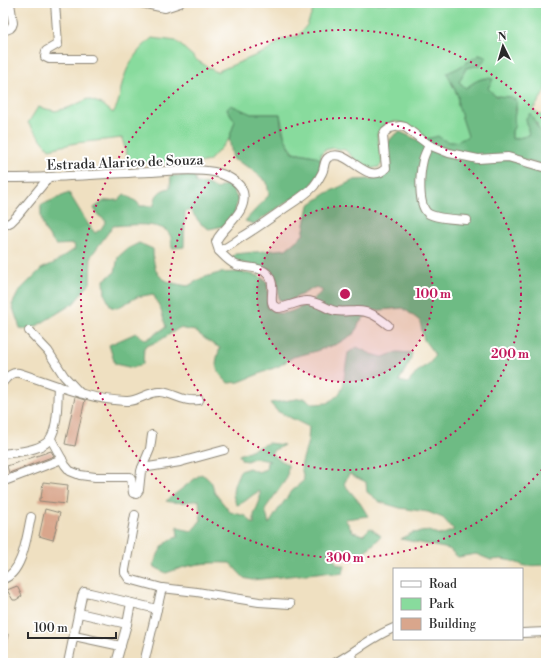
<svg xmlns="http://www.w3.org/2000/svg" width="549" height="666" viewBox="0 0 549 666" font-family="'Libre Bodoni',serif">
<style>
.green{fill:#88db9d;stroke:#5a8364}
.forest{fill:#6ebb84;stroke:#4c7358}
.building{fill:#d9a68c}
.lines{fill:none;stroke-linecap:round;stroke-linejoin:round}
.minor-casing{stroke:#8d8676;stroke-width:10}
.minor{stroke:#fff;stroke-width:8}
.ring{fill:none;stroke:#c2185b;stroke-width:2;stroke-dasharray:2 4}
.labels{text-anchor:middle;stroke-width:4;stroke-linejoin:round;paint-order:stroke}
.street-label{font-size:14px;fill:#2b2b2b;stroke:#fff}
.centre{fill:#c2185b;stroke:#fff;stroke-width:2}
.ring-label{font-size:12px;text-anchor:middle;font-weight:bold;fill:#c2185b;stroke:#fff;stroke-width:4;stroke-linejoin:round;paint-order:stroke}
</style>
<rect width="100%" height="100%" fill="#fff"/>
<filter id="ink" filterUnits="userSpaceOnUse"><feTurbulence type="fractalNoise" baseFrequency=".025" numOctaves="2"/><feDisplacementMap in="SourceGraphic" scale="8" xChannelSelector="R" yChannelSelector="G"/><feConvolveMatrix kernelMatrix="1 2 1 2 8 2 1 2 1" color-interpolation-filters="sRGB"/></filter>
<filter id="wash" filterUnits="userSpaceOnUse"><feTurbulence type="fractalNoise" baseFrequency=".012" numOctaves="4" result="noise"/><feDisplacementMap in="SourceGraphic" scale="16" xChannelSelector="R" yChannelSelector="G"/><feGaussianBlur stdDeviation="0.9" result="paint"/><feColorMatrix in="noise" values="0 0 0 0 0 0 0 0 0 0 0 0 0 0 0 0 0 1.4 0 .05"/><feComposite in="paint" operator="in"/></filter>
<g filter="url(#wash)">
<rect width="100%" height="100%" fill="#efe0c1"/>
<path class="green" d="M316 3H546V90L533 110 546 118V138L539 131 537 123 526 118 529 135 523 137 512 139V131L515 125 513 118 517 109 511 97 495 96 488 88 493 79C482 76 474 82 466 88L459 82 466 68 480 65 486 57 479 55 458 68 451 82 458 96V105L468 136 458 142H445L430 145C413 129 396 108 377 134L382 163 379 167 369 169 361 165 345 150 334 148 324 150 321 154V160L315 156 294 152 285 139 280 114H251L231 105 227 109 235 121 229 139 209 161 187 165 129 161 122 138 76 143 49 149 28 123 38 107 55 111 68 108 88 99 102 104 113 113C121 101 119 91 124 78 129 61 139 49 152 38L176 41 198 61 216 72 269 50 281 40 298 36 307 25Z"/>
<g class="forest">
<path d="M479 55 487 57 480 65 466 68 459 82 466 88C474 82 482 76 493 79L488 88 495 96 511 97 517 101C516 111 513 116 515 125L512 131V139L523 137 529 135 526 118 530 113C536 122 538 131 546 138V166L509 156 478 158 430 145 427 139 438 136C449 145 457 143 468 136L458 105V96L447 73 458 68Z"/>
<path d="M231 105 251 114H280C281 130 284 139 293 152L315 156 321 160 319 174 311 186 254 224 245 221 269 195 267 182 250 168 233 159 229 139 235 121 227 109Z"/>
<path d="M400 132 449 154 508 159 546 169V565L525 566 512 561 502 559 491 560 476 554 458 557 449 549 401 539 412 533 429 531 441 535 454 530 443 518 428 512 400 508 380 502 367 492 366 482 349 474 344 484 360 503 368 516 345 519 353 532 363 535 370 528 381 536C373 547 361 552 352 561L346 552 331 554 337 564 345 566 343 573 336 574 326 572 252 580 244 578 230 563C204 562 191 564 166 573L153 566C159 552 163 540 178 537L177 526 182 529 192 531 201 520 199 500C188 502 176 504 166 501L201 474 206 477 212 483 214 492 230 512 246 516 254 525V515L260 500V491C250 495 247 502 237 505 229 493 235 482 240 471L249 468 258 472 266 469 267 462 270 461 254 458 247 461 242 460 239 455 268 443 284 445 274 450 271 454 288 465 287 478 265 509 269 524 280 507 292 491 304 480 301 466 308 441 309 427 277 411 270 403 303 398 314 404 328 403 339 394 343 387 345 371 348 353 357 347 371 354 383 357 397 352 412 353 410 361 399 381 408 383 419 370 430 363 435 355 424 340 420 321 403 308 370 311 359 323 355 333 337 344 313 352 293 357 279 366 239 382 228 383C214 369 214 366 220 348L208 341 195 331 179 328 159 341 144 347 143 364 133 368 115 364 109 345 136 333 146 340 166 327 160 307 153 294 137 297 117 308 111 307 105 295 104 280 115 272 118 257 127 249 139 243 153 249C153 277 161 282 188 286L202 278 219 273 240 272 259 276 267 282 268 292 267 307C270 308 275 312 278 313 292 316 314 299 323 291L316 287 289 301 279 300 277 280 270 269 237 262 231 258 235 254 286 249 303 235 309 205 327 193 354 180 371 179 388 172C387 156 382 140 400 132Z"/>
<path d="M194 175 196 183 207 184 217 189 225 185 232 188 238 200 234 214 223 226 209 229 201 224 190 210 185 212 184 247 172 248C171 244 172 238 170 235 164 221 126 225 113 226L91 256 90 283 74 303 30 330 20 328 12 305 19 291 41 269 54 263 75 249 74 244 56 245C44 231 40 224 41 205L69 193 88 224 95 233 101 229 106 221 98 215 94 208 104 201 118 200 124 194 137 202 140 206H154C155 195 159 190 170 188L171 176Z"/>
</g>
<g id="blocks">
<g class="building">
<path d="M75 397 85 400 75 446 65 444Z"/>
<path d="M51 451 54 456 9 473 7 466Z"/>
<path d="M43 482 68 485 66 504 39 501V498H41Z"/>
<path d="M45 509 60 513 53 540 39 536Z"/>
<path d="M17 586 22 596 16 600H13L7 590Z"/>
<path d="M3 634H8L6 652H3Z"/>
</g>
</g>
</g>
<g filter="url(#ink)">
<use href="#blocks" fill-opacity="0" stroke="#8d8676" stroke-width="1"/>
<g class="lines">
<defs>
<g id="minor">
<path d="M55 3 58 44 46 51 45 57 49 59H91"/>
<path d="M141 3 165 8 180 3"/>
<path d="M3 30C8 30 12 29 13 23L10 3"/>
<path d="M429 145C427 150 424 155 423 160 420 172 417 207 429 214 438 219 456 219 467 220"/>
<path d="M3 178C18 178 34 178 49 177 82 176 116 173 150 172 170 171 193 168 214 172 224 174 240 181 243 192 248 211 227 224 218 238L216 242 219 251C227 248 235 242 242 237 257 228 271 218 285 208 295 201 306 195 314 186 317 182 320 177 322 173 325 168 323 160 329 157 347 146 367 188 386 168L383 136 385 132 390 128 400 126 405 127 429 145 449 153 478 159 508 157 546 168"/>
<path d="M3 226 11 222 17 216 49 177"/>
<path d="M219 251C224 256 229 262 236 265 248 269 266 265 271 280 274 287 271 295 272 302L273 305 277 308C287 308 296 301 307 301 317 301 326 309 336 311 342 312 348 311 355 311 368 310 377 316 388 325"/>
<path d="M29 331 48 351 64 376 80 393"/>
<path d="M3 382C8 376 12 372 19 373 54 384 89 400 126 401 138 402 148 391 161 392 176 394 182 402 199 400"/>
<path d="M51 439 65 465 70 471 80 475 95 477H130L131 478 133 493 136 494 139 490 141 471 142 468 180 462 224 450"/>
<path d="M3 454C16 452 35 451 46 443 59 434 57 401 58 386"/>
<path d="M142 468 150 449 152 435"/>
<path d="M7 480 62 459"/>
<path d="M135 515 125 570V573L129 579 162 588 197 592 259 602 290 604"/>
<path d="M3 579C23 573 27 534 31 517"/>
<path d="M79 613 127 624"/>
<path d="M522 633 546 632"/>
<path d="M74 636 121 646"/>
<path d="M352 654 354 663"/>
<path d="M68 663 82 596 84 592 90 593 157 609"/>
<path d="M116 663 127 624 131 603"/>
<path d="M144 663 162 588"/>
<path d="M335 663C355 652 373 636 394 628"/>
</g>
</defs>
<use href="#minor" class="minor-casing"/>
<use href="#minor" class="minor"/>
</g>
</g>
<circle cx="345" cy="294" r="88" fill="#c2185b" fill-opacity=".12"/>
<g class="ring">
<circle cx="345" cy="294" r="88"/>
<circle cx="345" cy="294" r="176"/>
<path d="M546 465A264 264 0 1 1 546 123"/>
</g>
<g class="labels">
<g class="street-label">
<text transform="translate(125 162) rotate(-2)" y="5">Estrada Alarico de Souza</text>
</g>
</g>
<circle cx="345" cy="294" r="6" class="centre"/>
<g class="ring-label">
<text x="433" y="298">100 m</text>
<text x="510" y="358">200 m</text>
<text x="345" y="562">300 m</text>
</g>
<rect width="549" height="666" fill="none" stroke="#fff" stroke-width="16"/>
<rect x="393" y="568" width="130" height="72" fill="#ffffff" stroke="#aaaaaa"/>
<rect x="401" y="581" width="20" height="6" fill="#ffffff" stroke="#aaaaaa"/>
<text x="429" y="588" font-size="12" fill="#2b2b2b">Road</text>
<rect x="401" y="598" width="20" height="12" fill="#88db9d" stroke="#aaaaaa"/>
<text x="429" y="608" font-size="12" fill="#2b2b2b">Park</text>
<rect x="401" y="618" width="20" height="12" fill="#d9a68c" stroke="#aaaaaa"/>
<text x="429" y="628" font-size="12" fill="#2b2b2b">Building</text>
<g transform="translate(503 46) rotate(355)" stroke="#ffffff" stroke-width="3" paint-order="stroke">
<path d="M0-3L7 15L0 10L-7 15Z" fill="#2b2b2b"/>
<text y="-6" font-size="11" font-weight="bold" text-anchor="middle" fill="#2b2b2b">N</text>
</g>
<path d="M28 632v6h88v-6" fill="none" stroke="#2b2b2b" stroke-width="2"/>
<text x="34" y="632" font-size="12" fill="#2b2b2b" stroke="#ffffff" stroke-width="3" paint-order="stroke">100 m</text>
</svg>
